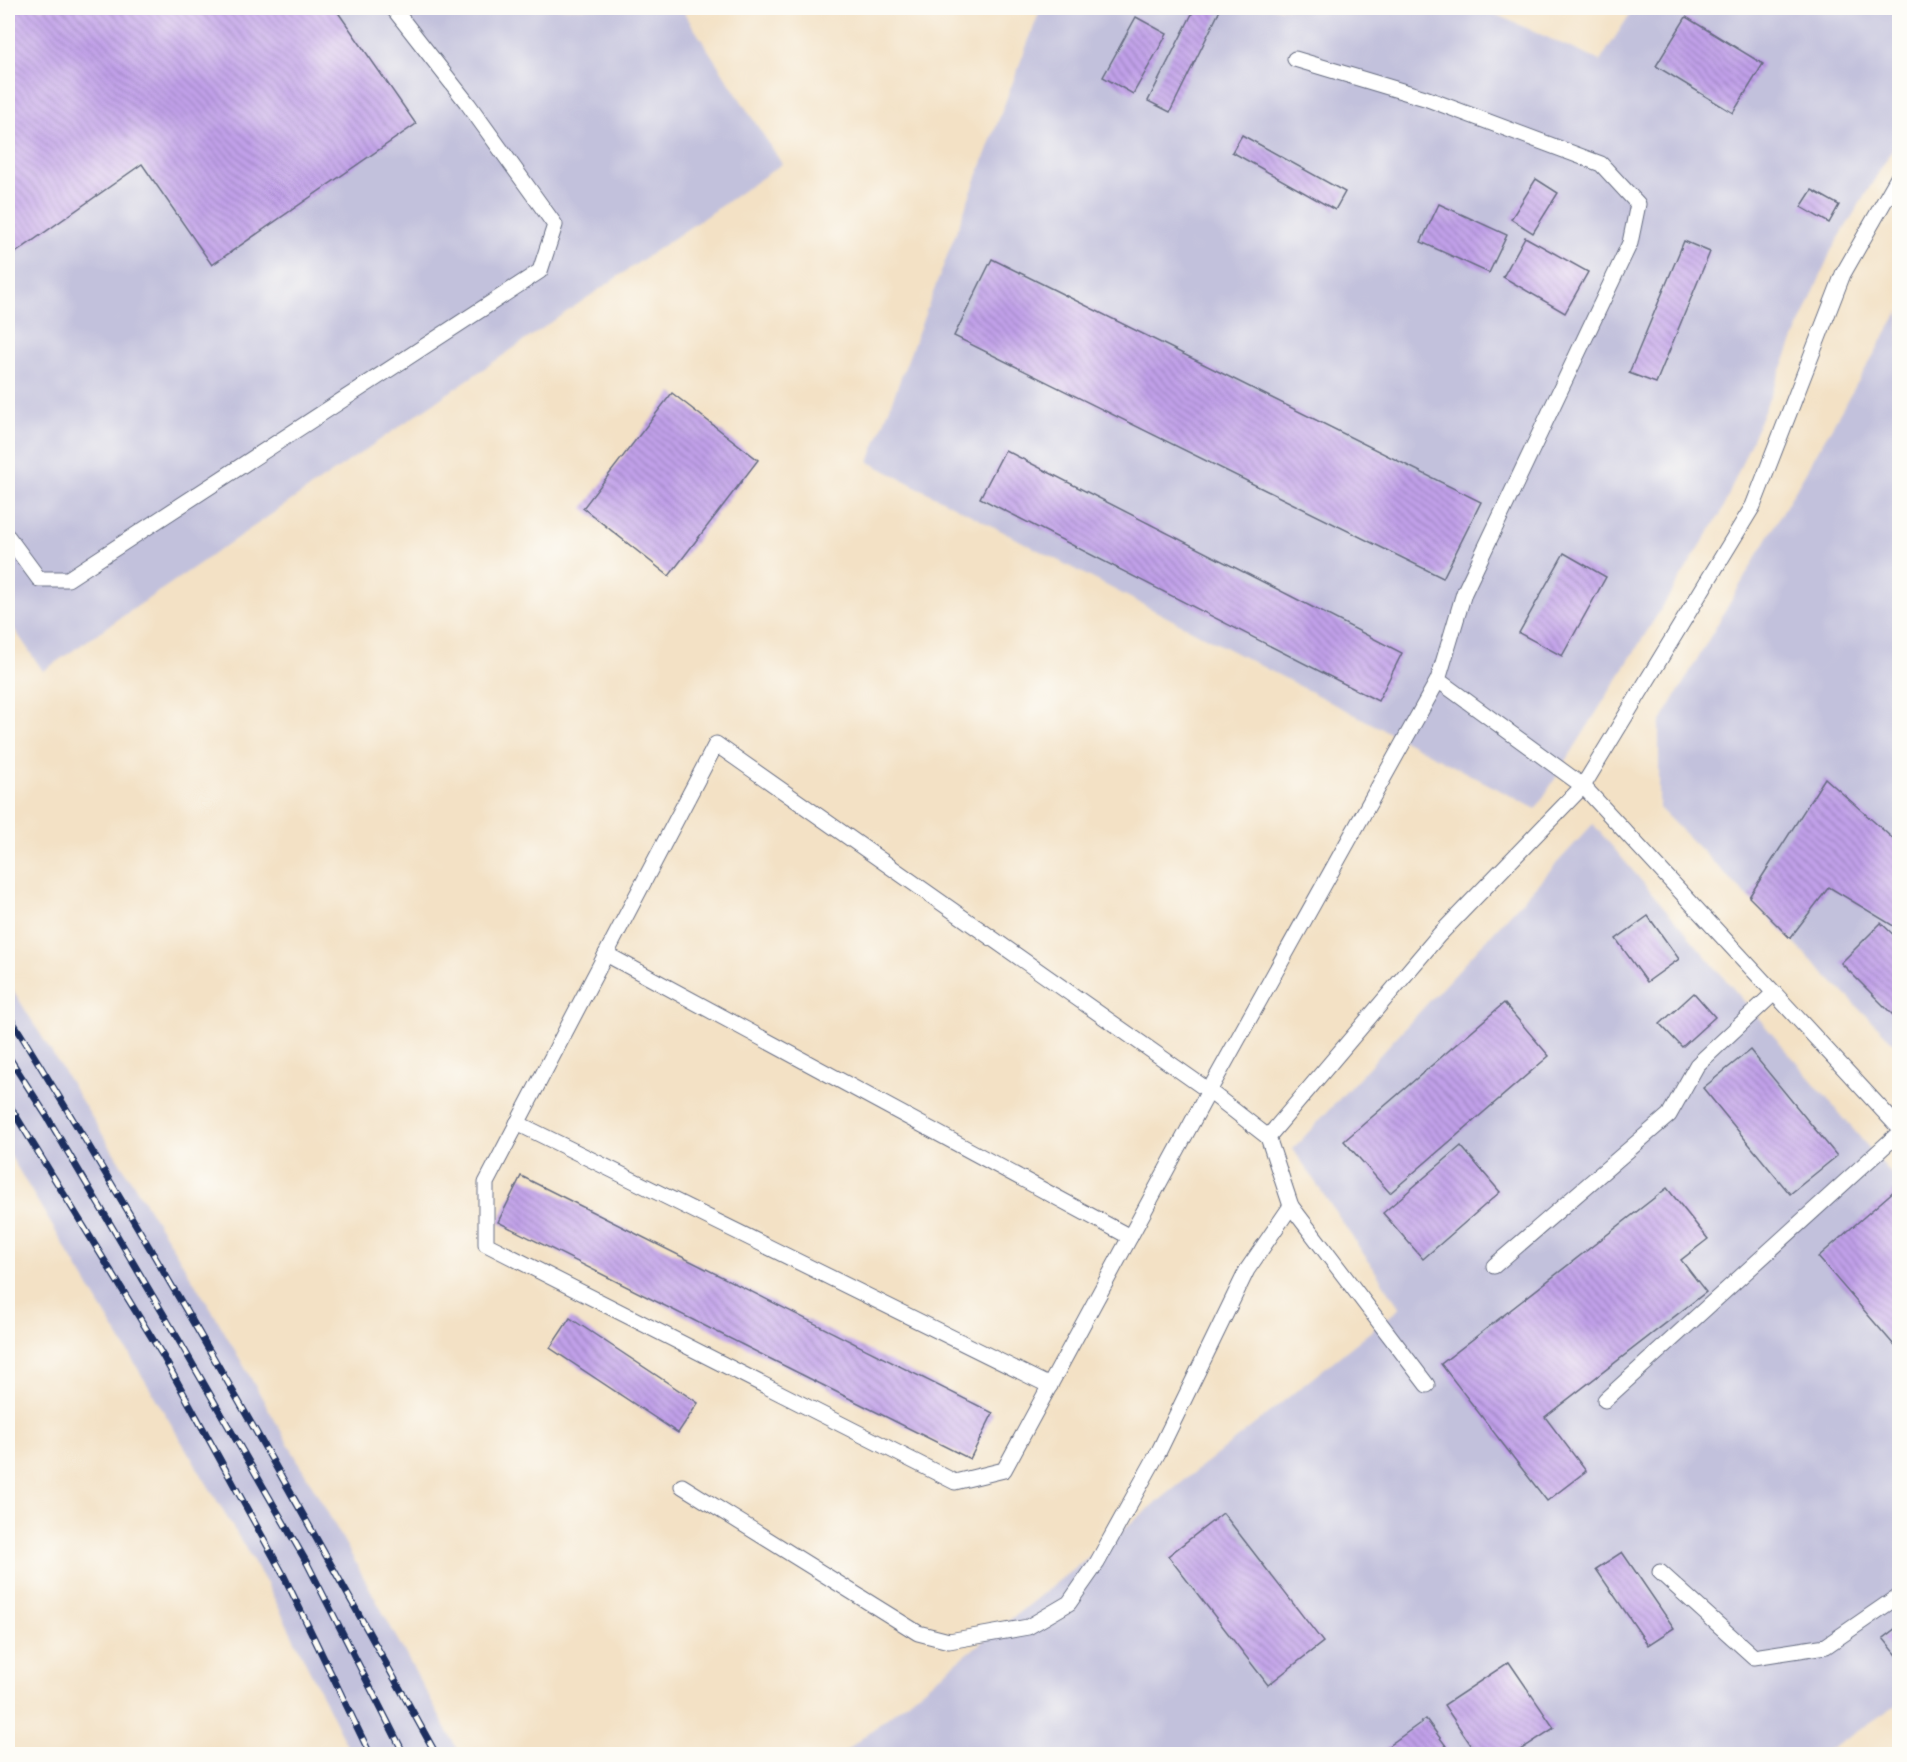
<svg xmlns="http://www.w3.org/2000/svg" width="1907" height="1762" viewBox="0 0 1907 1762" font-family="'Shantell Sans',sans-serif">
<style>
.industrial{fill:#c2c1dc}
.building{fill:url(#building-back-hatch)}
.lines{fill:none;stroke-linecap:round;stroke-linejoin:round}
.service-casing{stroke:#676d82;stroke-width:17}
.service{stroke:#fff;stroke-width:15}
.rail-casing{stroke:#1b2f5e;stroke-width:7}
.rail{stroke:#fdfcf7;stroke-width:4.5;stroke-dasharray:14;stroke-linecap:butt}
</style>
<defs>
<pattern id="building-back-hatch" width="6" height="6" patternUnits="userSpaceOnUse" patternTransform="scale(1.5)"><rect width="6" height="6" fill="#c1a0e9"/><path d="M-1 5l2 2M0 0l6 6M5-1l2 2" fill="none" stroke="#9c83c0"/></pattern>
</defs>
<rect width="100%" height="100%" fill="#fdfcf7"/>
<filter id="ink" filterUnits="userSpaceOnUse"><feTurbulence type="fractalNoise" baseFrequency=".0167" numOctaves="2"/><feDisplacementMap in="SourceGraphic" scale="12" xChannelSelector="R" yChannelSelector="G"/><feConvolveMatrix kernelMatrix="1 2 1 2 8 2 1 2 1" color-interpolation-filters="sRGB"/></filter>
<filter id="wash" filterUnits="userSpaceOnUse"><feTurbulence type="fractalNoise" baseFrequency=".008" numOctaves="4" result="noise"/><feDisplacementMap in="SourceGraphic" scale="24" xChannelSelector="R" yChannelSelector="G"/><feGaussianBlur stdDeviation="1.35" result="paint"/><feColorMatrix in="noise" values="0 0 0 0 0 0 0 0 0 0 0 0 0 0 0 0 0 1.4 0 .05"/><feComposite in="paint" operator="in"/></filter>
<g filter="url(#wash)">
<rect width="100%" height="100%" fill="#f3e1c5"/>
<g class="industrial">
<path d="M8 8H681L782 164 43 671 8 620Z"/>
<path d="M1041 8H1481L1600 61 1634 8H1899V139L1831 251 1721 513 1536 809 869 462Z"/>
<path d="M1899 311V1048L1659 808V725Z"/>
<path d="M1593 824 1899 1183V1703L1824 1754H842L1400 1308 1293 1149Z"/>
<path d="M8 982 217 1319 341 1536 460 1754H351L267 1584 8 1152Z"/>
</g>
<g id="blocks">
<g class="building">
<path d="M8 8H335L416 124 212 265 142 164 8 258Z"/>
<path d="M1195 8H1221L1170 112 1148 101Z"/>
<path d="M1136 17 1167 34 1133 94 1103 77Z"/>
<path d="M1686 17 1763 64 1733 113 1656 66Z"/>
<path d="M1242 135 1345 192 1335 210 1232 152Z"/>
<path d="M1536 179 1558 193 1533 233 1511 219Z"/>
<path d="M1812 190 1839 205 1829 223 1801 207Z"/>
<path d="M1439 204 1507 235 1489 273 1421 242Z"/>
<path d="M1525 237 1588 272 1565 313 1503 277Z"/>
<path d="M1684 241 1710 252 1656 383 1629 373Z"/>
<path d="M992 259 1481 502 1443 578 954 336Z"/>
<path d="M672 393 758 460 669 576 583 508Z"/>
<path d="M1005 450 1402 653 1378 701 980 498Z"/>
<path d="M1564 553 1606 577 1562 656 1519 633Z"/>
<path d="M1825 778 1900 845V930L1829 887 1790 938 1749 897Z"/>
<path d="M1648 916 1679 959 1647 982 1616 939Z"/>
<path d="M1881 923 1900 941V1022L1841 963Z"/>
<path d="M1694 993 1715 1017 1682 1047 1660 1024Z"/>
<path d="M1504 1003 1549 1056 1390 1193 1344 1141Z"/>
<path d="M1750 1050 1837 1156 1790 1194 1703 1088Z"/>
<path d="M1461 1146 1500 1192 1423 1259 1383 1213Z"/>
<path d="M521 1176 993 1413 970 1459 498 1222Z"/>
<path d="M1667 1188 1708 1239 1681 1260 1706 1292 1545 1417 1586 1471 1547 1501 1441 1364Z"/>
<path d="M1895 1190 1900 1195V1352L1818 1257Z"/>
<path d="M570 1318 698 1403 678 1433 550 1348Z"/>
<path d="M1223 1513 1323 1642 1268 1685 1168 1556Z"/>
<path d="M1622 1552 1674 1628 1648 1645 1596 1569Z"/>
<path d="M1900 1625V1659L1883 1638Z"/>
<path d="M1509 1662 1554 1728 1514 1754H1477L1444 1705Z"/>
<path d="M1426 1719 1452 1754H1377Z"/>
</g>
</g>
</g>
<g filter="url(#ink)">
<use href="#blocks" fill-opacity="0" stroke="#676d82" stroke-width="1.5"/>
<g class="lines">
<defs>
<g id="service">
<path d="M1295 59 1425 98 1601 164 1638 204 1630 243 1464 593 1438 680 1583 786 1900 1129"/>
<path d="M8 537 39 579H68L540 271 555 225 468 104 393 8"/>
<path d="M1438 680 1209 1091 1004 1470 955 1482 486 1244V1183L716 744 1209 1091 1268 1137 1439 935 1583 786 1753 506 1843 274 1900 174"/>
<path d="M606 954 1130 1237"/>
<path d="M517 1123 1050 1386"/>
<path d="M1268 1137 1291 1206 1427 1385"/>
<path d="M1494 1266 1669 1115 1697 1065 1774 993"/>
<path d="M1605 1400 1900 1132"/>
<path d="M682 1486 918 1633 949 1641 1028 1627 1069 1603 1097 1563 1159 1451 1247 1270 1291 1206"/>
<path d="M1660 1572 1754 1657 1826 1646 1900 1595"/>
</g>
</defs>
<use href="#service" class="service-casing"/>
<use href="#service" class="service"/>
<defs>
<g id="rail">
<path d="M8 1014C159 1256 299 1505 436 1754"/>
<path d="M8 1056 46 1115 181 1344 307 1563 404 1754"/>
<path d="M8 1103 163 1356 284 1576 370 1754"/>
</g>
</defs>
<use href="#rail" class="rail-casing"/>
<use href="#rail" class="rail"/>
</g>
</g>
<rect width="1907" height="1762" fill="none" stroke="#fdfcf7" stroke-width="30"/>
</svg>
